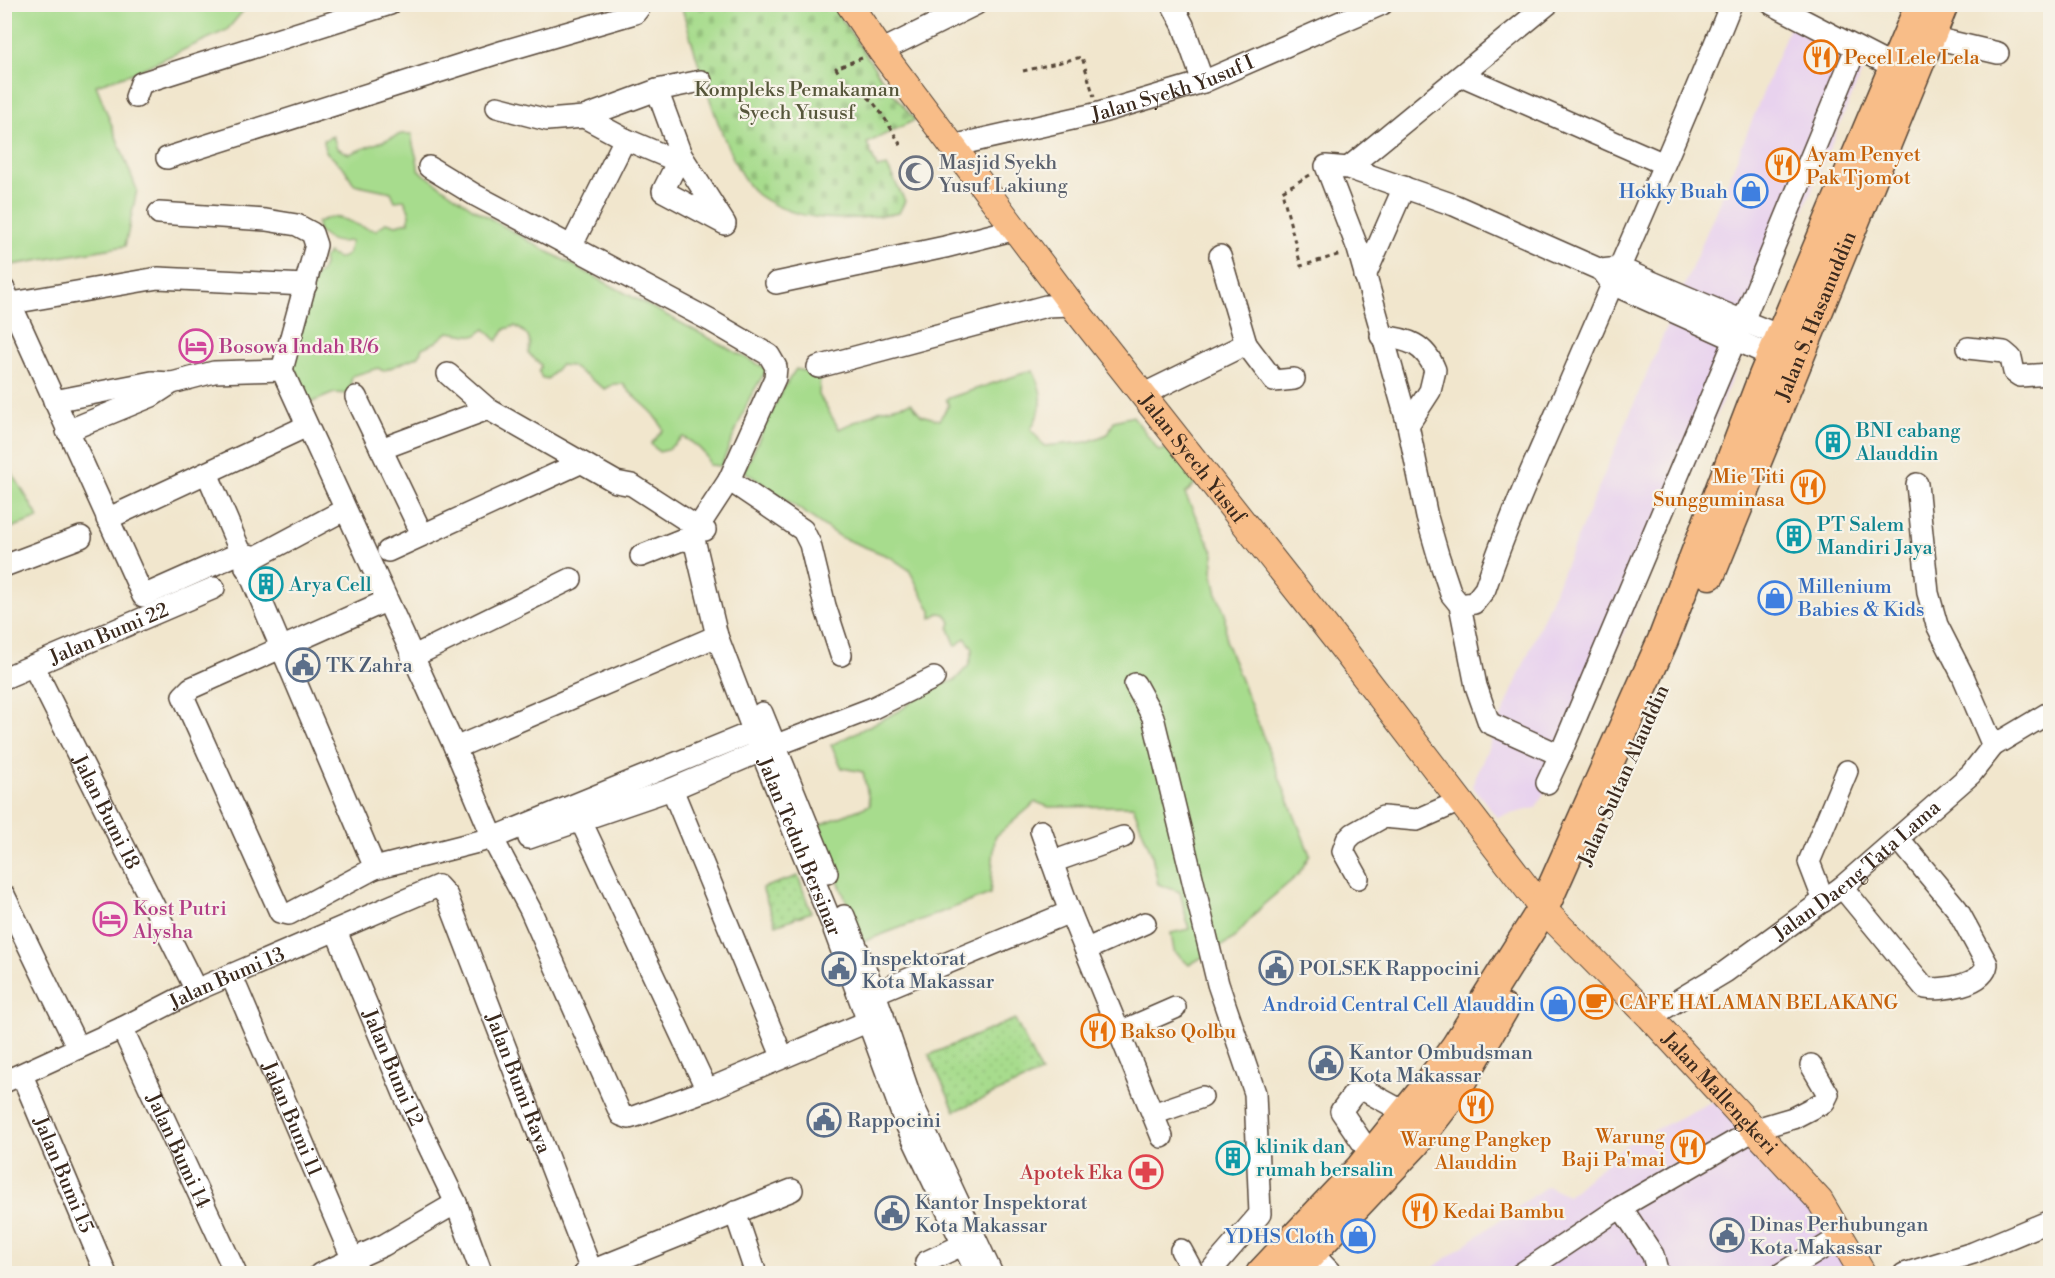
<svg xmlns="http://www.w3.org/2000/svg" width="2055" height="1278" viewBox="0 0 2055 1278" font-family="'Libre Bodoni',serif">
<style>
.built{fill:#e8d2ee}
.grass{fill:#a7dc8d;stroke:#718356;stroke-width:1.5}
.cemetery{fill:url(#cemetery-stones);stroke:#718356;stroke-width:1.5}
.park{fill:url(#park-dots);stroke:#718356;stroke-width:1.5}
.lines{fill:none;stroke-linecap:round;stroke-linejoin:round}
.minor-casing{stroke:#564638;stroke-width:24}
.major-casing{stroke:#564638;stroke-width:28}
.highway-casing{stroke:#564638;stroke-width:33}
.path{stroke:#564638;stroke-width:3;stroke-dasharray:4.5 4.5;stroke-linecap:butt}
.minor{stroke:#fff;stroke-width:21}
.major{stroke:#f8bd88;stroke-width:26}
.highway{stroke:#f8bd88;stroke-width:30}
.labels{text-anchor:middle;stroke-width:4.5;stroke-linejoin:round;paint-order:stroke}
.food-label{font-size:20px;fill:#c56008;stroke:#f7f3e8;text-anchor:start}
.street-label{font-size:20px;fill:#3b2a1e;stroke:#f7f3e8}
.park-label{font-size:20px;fill:#56563a;stroke:#f7f3e8}
.worship-label{font-size:20px;fill:#5b616d;stroke:#f7f3e8;text-anchor:start}
.shop-label{font-size:20px;fill:#366cbe;stroke:#f7f3e8;text-anchor:end}
.hotel-label{font-size:20px;fill:#b23c85;stroke:#f7f3e8;text-anchor:start}
.culture-label{font-size:20px;fill:#0d838f;stroke:#f7f3e8;text-anchor:start}
.service-label{font-size:20px;fill:#4e5e75;stroke:#f7f3e8;text-anchor:start}
.health-label{font-size:20px;fill:#be3a42;stroke:#f7f3e8;text-anchor:end}
</style>
<defs>
<pattern id="cemetery-stones" width="16" height="16" patternUnits="userSpaceOnUse" patternTransform="scale(1.5)"><rect width="16" height="16" fill="#a7dc8d"/><path d="M2 7V4a2 2 0 0 1 4 0v3zM10 15v-3a2 2 0 0 1 4 0v3z" fill="#91bd79"/></pattern>
<pattern id="park-dots" width="8" height="8" patternUnits="userSpaceOnUse" patternTransform="scale(1.5)"><rect width="8" height="8" fill="#a7dc8d"/><path d="M2 2h.1M6 6h.1" fill="none" stroke="#91bd79" stroke-width="1.8" stroke-linecap="round"/></pattern>
</defs>
<rect width="100%" height="100%" fill="#f7f3e8"/>
<filter id="ink" filterUnits="userSpaceOnUse"><feTurbulence type="fractalNoise" baseFrequency=".0167" numOctaves="2"/><feDisplacementMap in="SourceGraphic" scale="12" xChannelSelector="R" yChannelSelector="G"/><feConvolveMatrix kernelMatrix="1 2 1 2 8 2 1 2 1" color-interpolation-filters="sRGB"/></filter>
<filter id="wash" filterUnits="userSpaceOnUse"><feTurbulence type="fractalNoise" baseFrequency=".008" numOctaves="4" result="noise"/><feDisplacementMap in="SourceGraphic" scale="24" xChannelSelector="R" yChannelSelector="G"/><feGaussianBlur stdDeviation="1.35" result="paint"/><feColorMatrix in="noise" values="0 0 0 0 0 0 0 0 0 0 0 0 0 0 0 0 0 1.4 0 .05"/><feComposite in="paint" operator="in"/></filter>
<g filter="url(#wash)">
<rect width="100%" height="100%" fill="#f1e6cd"/>
<g class="built">
<path d="M1792 20 1868 58 1611 663 1536 808 1497 817 1472 786 1720 201Z"/>
<path d="M1717 1099 1827 1220 1846 1273 1424 1274 1547 1186 1568 1196 1627 1144Z"/>
</g>
<g class="grass">
<path d="M5 4 248 5 227 30 133 73 96 85 137 190 125 246 5 266Z"/>
<path d="M401 134H412C411 148 419 156 418 170L474 209 545 250 767 369 750 397 721 466 709 465C708 453 693 442 683 437L667 450 659 452 651 444 663 430C655 408 636 402 623 384H614L605 389 571 366 560 365 548 379 542 378 539 372 541 365 528 353C533 338 527 333 515 326L505 329 497 341 485 329 475 336 448 332 436 342 422 348 419 356 383 371 378 368 352 376 349 394 334 393 305 405 289 365 316 275 321 272 324 265 323 258 329 253C337 259 340 260 348 254L351 241C336 243 330 242 318 231L317 223C341 208 352 228 376 230L387 222 396 225 409 222V210L404 200 395 201 391 192 354 184 344 168 325 151 324 140 333 136 337 148 349 154Z"/>
<path d="M796 369 820 375 819 395 839 429 881 410 911 403 921 415 939 420 949 405 946 399 1033 370C1044 396 1045 403 1031 429L1044 446 1087 442 1108 434 1114 421 1133 416 1159 451 1174 447 1203 476 1185 494 1214 554 1212 570 1217 595 1225 613 1226 642 1310 855 1298 875 1263 905 1233 939 1189 965 1174 951 1171 933 1189 929 1180 892 1158 884 1152 855 1133 806 1049 807 1036 802 995 837 990 894 862 942 817 826 870 805 863 772 842 768 831 745 899 711 928 690 955 680 969 665 973 648 965 638 956 646 949 629 951 622 945 614 939 613 931 618V611L909 570 890 557 840 537 744 471C761 437 774 400 796 369Z"/>
<path d="M4 459 39 518 5 530H4Z"/>
</g>
<path class="cemetery" d="M681 5H832L887 86 915 120 867 143 877 168 887 166 905 201 899 213C851 221 800 225 758 195 727 173 693 44 681 5Z"/>
<g class="park">
<path d="M798 876 811 912 776 925 762 888Z"/>
<path d="M1015 1019 1041 1073 955 1111 929 1055Z"/>
</g>
</g>
<g filter="url(#ink)">
<g class="lines">
<defs>
<g id="minor">
<path d="M1172 4 1183 25 1203 82"/>
<path d="M1731 4C1680 132 1624 256 1570 382 1540 451 1509 518 1485 589L1474 603 1460 605 1451 594 1438 555 1427 517 1408 425 1358 249 1326 166 1348 168 1454 205 1601 270 1619 268 1743 321 1856 48"/>
<path d="M1772 4 1894 67 1907 71"/>
<path d="M1930 37 1998 53"/>
<path d="M881 51 976 4"/>
<path d="M1463 76 1664 164"/>
<path d="M657 90 681 155 725 224 663 191 681 155"/>
<path d="M136 97 141 83 390 4"/>
<path d="M497 107 547 120 584 117 625 139 572 245"/>
<path d="M584 117 657 90 701 81"/>
<path d="M625 139 677 161"/>
<path id="s1" d="M952 146 1099 113 1203 82 1382 4"/>
<path d="M167 158 504 51 635 13 642 4"/>
<path d="M429 167 475 195 711 321 769 355 776 367 775 378 729 480"/>
<path d="M1348 168 1548 4"/>
<path d="M159 213 266 220 297 225 312 233 316 245 282 370"/>
<path d="M1220 256 1246 344"/>
<path d="M1604 273 1612 284 1785 362"/>
<path d="M1365 276 1404 187"/>
<path d="M776 283 945 247 1016 229"/>
<path d="M4 289 143 596 240 553 252 556"/>
<path d="M12 303 158 278 306 285"/>
<path d="M1381 336C1408 339 1425 344 1435 370L1430 391 1408 425"/>
<path d="M1968 348 2004 352 2011 358 2014 372 2020 376 2050 374"/>
<path d="M818 367 1046 306 1072 305"/>
<path d="M448 374 488 409"/>
<path d="M1144 394 1246 344 1274 381 1294 379"/>
<path d="M356 397 422 534"/>
<path d="M54 401 152 382 172 383"/>
<path d="M67 431 152 396 172 383 214 372 282 370 455 748 497 847 530 909 621 1115 629 1118 636 1116 707 1090 883 1015"/>
<path d="M381 449 488 409 616 482 632 485 697 527 705 530"/>
<path d="M207 473 375 868 493 838 767 726"/>
<path d="M1917 484 1928 593 1937 625 1963 676 1993 746"/>
<path d="M107 519 307 426"/>
<path d="M388 551 580 463"/>
<path d="M641 556 681 540 694 541"/>
<path d="M4 566 81 537"/>
<path d="M246 568 256 557 344 510"/>
<path d="M1460 605 1476 686 1489 723 1560 755 1743 321 1793 341"/>
<path id="s2" d="M841 655 825 606 810 544 803 530 729 480 693 535 717 636 761 751 832 924 905 1122 977 1274"/>
<path d="M412 657 571 579"/>
<path id="s3" d="M34 667 196 990"/>
<path id="s4" d="M4 678 214 588"/>
<path d="M1135 684 1153 717 1218 984 1255 1093 1260 1214 1208 1274"/>
<path d="M762 713 827 873"/>
<path d="M455 748 717 636"/>
<path d="M1547 783 1560 755"/>
<path d="M672 789 782 1056"/>
<path d="M580 819 707 1090"/>
<path d="M1041 831 1070 912 1162 1137"/>
<path d="M529 838 672 789 761 751 873 708 934 678"/>
<path d="M1052 862 1123 837"/>
<path d="M375 868 289 914 280 912 183 696 191 688 386 601"/>
<path d="M1358 878 1343 851 1347 840 1353 834 1383 817 1417 820 1460 801"/>
<path d="M1842 887 1925 988C1942 991 1984 985 1987 964L1957 909 1898 838"/>
<path d="M4 895 78 1048"/>
<path d="M1824 901 1809 862 1847 771"/>
<path d="M844 916 875 993 913 1105 992 1274"/>
<path id="s5" d="M336 931 407 1101 456 1203"/>
<path d="M1087 949 1145 923"/>
<path id="s6" d="M232 977 359 1274"/>
<path d="M875 993 1070 912"/>
<path id="s7" d="M1650 1017 1725 972 1842 887 1971 774 1993 746 2050 712"/>
<path id="s8" d="M122 1028 236 1274"/>
<path d="M1120 1032 1175 1008"/>
<path id="s9" d="M22 1075 106 1274"/>
<path id="s10" d="M4 1082 122 1028 196 990 438 886 447 896 591 1270"/>
<path d="M1153 1114 1202 1097"/>
<path d="M1371 1155 1341 1111 1353 1095 1362 1089 1406 1113"/>
<path d="M1621 1207 1653 1255 1658 1274"/>
<path d="M735 1212 756 1274"/>
<path d="M1181 1250 1194 1274"/>
<path d="M1311 1252 1332 1274"/>
<path d="M926 1262 975 1239"/>
<path d="M320 1274 384 1245 456 1203 482 1274"/>
<path d="M584 1274 792 1190"/>
<path d="M1521 1274 1621 1207 1756 1129 1793 1118 1824 1102 1828 1094 1811 1065"/>
<path d="M1781 1274 1842 1236"/>
<path d="M1904 1274 1973 1253 2050 1221"/>
</g>
<g id="major">
<path id="s11" d="M849 4 881 51 1072 305 1341 646 1543 909 1650 1017 1820 1201 1863 1274"/>
</g>
<g id="highway">
<path id="s12" d="M1710 574 1943 4"/>
<path d="M1261 1274 1361 1168 1425 1089 1456 1047 1543 909 1663 640 1764 376 1921 4"/>
<path d="M1291 1274 1414 1144 1455 1091 1503 1009"/>
</g>
</defs>
<use href="#minor" class="minor-casing"/>
<use href="#major" class="major-casing"/>
<use href="#highway" class="highway-casing"/>
<g class="path">
<path d="M862 58 836 68C849 93 855 84 870 99 883 113 892 131 902 147"/>
<path d="M1023 71 1082 57 1094 97"/>
<path d="M1310 175 1282 191 1301 266 1341 254"/>
</g>
<use href="#minor" class="minor"/>
<use href="#major" class="major"/>
<use href="#highway" class="highway"/>
</g>
</g>
<defs>
<symbol id="restaurant-ring" viewBox="-11 -11 22 22"><circle r="9.5" fill="#f7f3e8" stroke="#e8710a" stroke-width="1.5"/><path d="M-5-6h1v4h1v-4h1v4h1v-4h1v5L-1.5 .5V6h-2V.5L-5-1ZM5-6V6H3V1.5H1.5Q1.5-4 5-6Z" fill="#e8710a"/></symbol>
<symbol id="mosque-ring" viewBox="-11 -11 22 22"><circle r="9.5" fill="#f7f3e8" stroke="#6b7280" stroke-width="1.5"/><path d="M3.5-4.9A6 6 0 1 0 3.5 4.9A5 5 0 1 1 3.5-4.9Z" fill="#6b7280"/></symbol>
<symbol id="shop-ring" viewBox="-11 -11 22 22"><circle r="9.5" fill="#f7f3e8" stroke="#3f7fe0" stroke-width="1.5"/><path d="M-5-2.5h2.3a2.7 3.5 0 0 1 5.4 0H5L5.5 6h-11ZM-1.5-2.5h3a1.5 2.3 0 0 0-3 0Z" fill="#3f7fe0"/></symbol>
<symbol id="hotel-ring" viewBox="-11 -11 22 22"><circle r="9.5" fill="#f7f3e8" stroke="#d1479c" stroke-width="1.5"/><path d="M-6-4.5h1.5V1H6V5H4.5V3h-9V5H-6ZM-4 0a1.8 1.8 0 1 1 3.6 0ZM.5 0V-2.5h3Q6-2.5 6 0Z" fill="#d1479c"/></symbol>
<symbol id="building-ring" viewBox="-11 -11 22 22"><circle r="9.5" fill="#f7f3e8" stroke="#0f9aa8" stroke-width="1.5"/><path d="M-4-6H4V6H1V3H-1V6H-4ZM-2.5-4.3h1.7v1.8h-1.7ZM.8-4.3h1.7v1.8H.8ZM-2.5-1h1.7V.8h-1.7ZM.8-1h1.7V.8H.8Z" fill="#0f9aa8"/></symbol>
<symbol id="civic-ring" viewBox="-11 -11 22 22"><circle r="9.5" fill="#f7f3e8" stroke="#5c6f8a" stroke-width="1.5"/><path d="M-.6-6.5H3V-4.5H.6V-3L4-1V1h2V6H-6V1h2V-1L-.6-3ZM-1.2 2.5V6h2.4V2.5Z" fill="#5c6f8a"/></symbol>
<symbol id="cafe-ring" viewBox="-11 -11 22 22"><circle r="9.5" fill="#f7f3e8" stroke="#e8710a" stroke-width="1.5"/><path d="M-5.5-4.5H6V0H3Q3 3.5 0 3.5H-2.5Q-5.5 3.5-5.5 0ZM3-3.2v2h1.7v-2ZM-6 4.5H4V6H-6Z" fill="#e8710a"/></symbol>
<symbol id="pharmacy-ring" viewBox="-11 -11 22 22"><circle r="9.5" fill="#f7f3e8" stroke="#e0444e" stroke-width="1.5"/><path d="M-2-6h4v4h4v4h-4v4h-4v-4h-4v-4h4Z" fill="#e0444e"/></symbol>
</defs>
<g fill-rule="evenodd">
<use href="#restaurant-ring" x="1802" y="38" width="38" height="38"/>
<use href="#restaurant-ring" x="1764" y="146" width="38" height="38"/>
<use href="#mosque-ring" x="897" y="154" width="38" height="38"/>
<use href="#shop-ring" x="1732" y="172" width="38" height="38"/>
<use href="#hotel-ring" x="177" y="327" width="38" height="38"/>
<use href="#building-ring" x="1814" y="423" width="38" height="38"/>
<use href="#restaurant-ring" x="1789" y="468" width="38" height="38"/>
<use href="#building-ring" x="1775" y="517" width="38" height="38"/>
<use href="#building-ring" x="247" y="565" width="38" height="38"/>
<use href="#shop-ring" x="1756" y="579" width="38" height="38"/>
<use href="#civic-ring" x="284" y="646" width="38" height="38"/>
<use href="#hotel-ring" x="91" y="900" width="38" height="38"/>
<use href="#civic-ring" x="1257" y="949" width="38" height="38"/>
<use href="#civic-ring" x="820" y="950" width="38" height="38"/>
<use href="#cafe-ring" x="1577" y="983" width="38" height="38"/>
<use href="#shop-ring" x="1539" y="985" width="38" height="38"/>
<use href="#restaurant-ring" x="1079" y="1012" width="38" height="38"/>
<use href="#civic-ring" x="1307" y="1044" width="38" height="38"/>
<use href="#restaurant-ring" x="1457" y="1087" width="38" height="38"/>
<use href="#civic-ring" x="805" y="1101" width="38" height="38"/>
<use href="#restaurant-ring" x="1669" y="1128" width="38" height="38"/>
<use href="#building-ring" x="1214" y="1139" width="38" height="38"/>
<use href="#pharmacy-ring" x="1127" y="1153" width="38" height="38"/>
<use href="#restaurant-ring" x="1401" y="1192" width="38" height="38"/>
<use href="#civic-ring" x="873" y="1194" width="38" height="38"/>
<use href="#civic-ring" x="1708" y="1216" width="38" height="38"/>
<use href="#shop-ring" x="1339" y="1217" width="38" height="38"/>
</g>
<g class="labels">
<g class="food-label">
<text x="1844" y="64">Pecel Lele Lela</text>
<text x="1806" y="161">Ayam Penyet<tspan x="1806" dy="23">Pak Tjomot</tspan></text>
<text x="1785" y="483" text-anchor="end">Mie Titi<tspan x="1785" dy="23">Sungguminasa</tspan></text>
<text x="1619" y="1009">CAFE HALAMAN BELAKANG</text>
<text x="1121" y="1038">Bakso Qolbu</text>
<text x="1665" y="1143" text-anchor="end">Warung<tspan x="1665" dy="23">Baji Pa'mai</tspan></text>
<text x="1476" y="1146" text-anchor="middle">Warung Pangkep<tspan x="1476" dy="23">Alauddin</tspan></text>
<text x="1443" y="1218">Kedai Bambu</text>
</g>
<g class="street-label">
<text dy="7" stroke="none"><textPath href="#s1" startOffset="228">Jalan Syekh Yusuf I</textPath></text>
<text dy="7" stroke="none"><textPath href="#s12" startOffset="279">Jalan S. Hasanuddin</textPath></text>
<text dy="7" stroke="none"><textPath href="#s11" startOffset="570">Jalan Syech Yusuf</textPath></text>
<text dy="7" stroke="none"><textPath href="#s4" startOffset="114">Jalan Bumi 22</textPath></text>
<text transform="translate(1623 775) rotate(-66)" y="7">Jalan Sultan Alauddin</text>
<text dy="7" stroke="none"><textPath href="#s3" startOffset="162">Jalan Bumi 18</textPath></text>
<text dy="7" stroke="none"><textPath href="#s2" startOffset="616">Jalan Teduh Bersinar</textPath></text>
<text dy="7" stroke="none"><textPath href="#s7" startOffset="254">Jalan Daeng Tata Lama</textPath></text>
<text dy="7" stroke="none"><textPath href="#s10" startOffset="246">Jalan Bumi 13</textPath></text>
<text dy="7" stroke="none"><textPath href="#s5" startOffset="148">Jalan Bumi 12</textPath></text>
<text dy="7" stroke="none"><textPath href="#s10" startOffset="690">Jalan Bumi Raya</textPath></text>
<text dy="7" stroke="none"><textPath href="#s11" startOffset="1396">Jalan Mallengkeri</textPath></text>
<text dy="7" stroke="none"><textPath href="#s6" startOffset="154">Jalan Bumi 11</textPath></text>
<text dy="7" stroke="none"><textPath href="#s8" startOffset="135">Jalan Bumi 14</textPath></text>
<text dy="7" stroke="none"><textPath href="#s9" startOffset="108">Jalan Bumi 15</textPath></text>
</g>
<g class="park-label">
<text x="797" y="96">Kompleks Pemakaman<tspan x="797" dy="23">Syech Yususf</tspan></text>
</g>
<g class="worship-label">
<text x="939" y="169">Masjid Syekh<tspan x="939" dy="23">Yusuf Lakiung</tspan></text>
</g>
<g class="shop-label">
<text x="1728" y="198">Hokky Buah</text>
<text x="1798" y="593" text-anchor="start">Millenium<tspan x="1798" dy="23">Babies &amp; Kids</tspan></text>
<text x="1535" y="1011">Android Central Cell Alauddin</text>
<text x="1335" y="1243">YDHS Cloth</text>
</g>
<g class="hotel-label">
<text x="219" y="353">Bosowa Indah R/6</text>
<text x="133" y="915">Kost Putri<tspan x="133" dy="23">Alysha</tspan></text>
</g>
<g class="culture-label">
<text x="1856" y="437">BNI cabang<tspan x="1856" dy="23">Alauddin</tspan></text>
<text x="1817" y="531">PT Salem<tspan x="1817" dy="23">Mandiri Jaya</tspan></text>
<text x="289" y="591">Arya Cell</text>
<text x="1256" y="1153">klinik dan<tspan x="1256" dy="23">rumah bersalin</tspan></text>
</g>
<g class="service-label">
<text x="326" y="672">TK Zahra</text>
<text x="862" y="965">Inspektorat<tspan x="862" dy="23">Kota Makassar</tspan></text>
<text x="1299" y="975">POLSEK Rappocini</text>
<text x="1349" y="1059">Kantor Ombudsman<tspan x="1349" dy="23">Kota Makassar</tspan></text>
<text x="847" y="1127">Rappocini</text>
<text x="915" y="1209">Kantor Inspektorat<tspan x="915" dy="23">Kota Makassar</tspan></text>
<text x="1750" y="1231">Dinas Perhubungan<tspan x="1750" dy="23">Kota Makassar</tspan></text>
</g>
<g class="health-label">
<text x="1123" y="1179">Apotek Eka</text>
</g>
</g>
<rect width="2055" height="1278" fill="none" stroke="#f7f3e8" stroke-width="24"/>
</svg>
